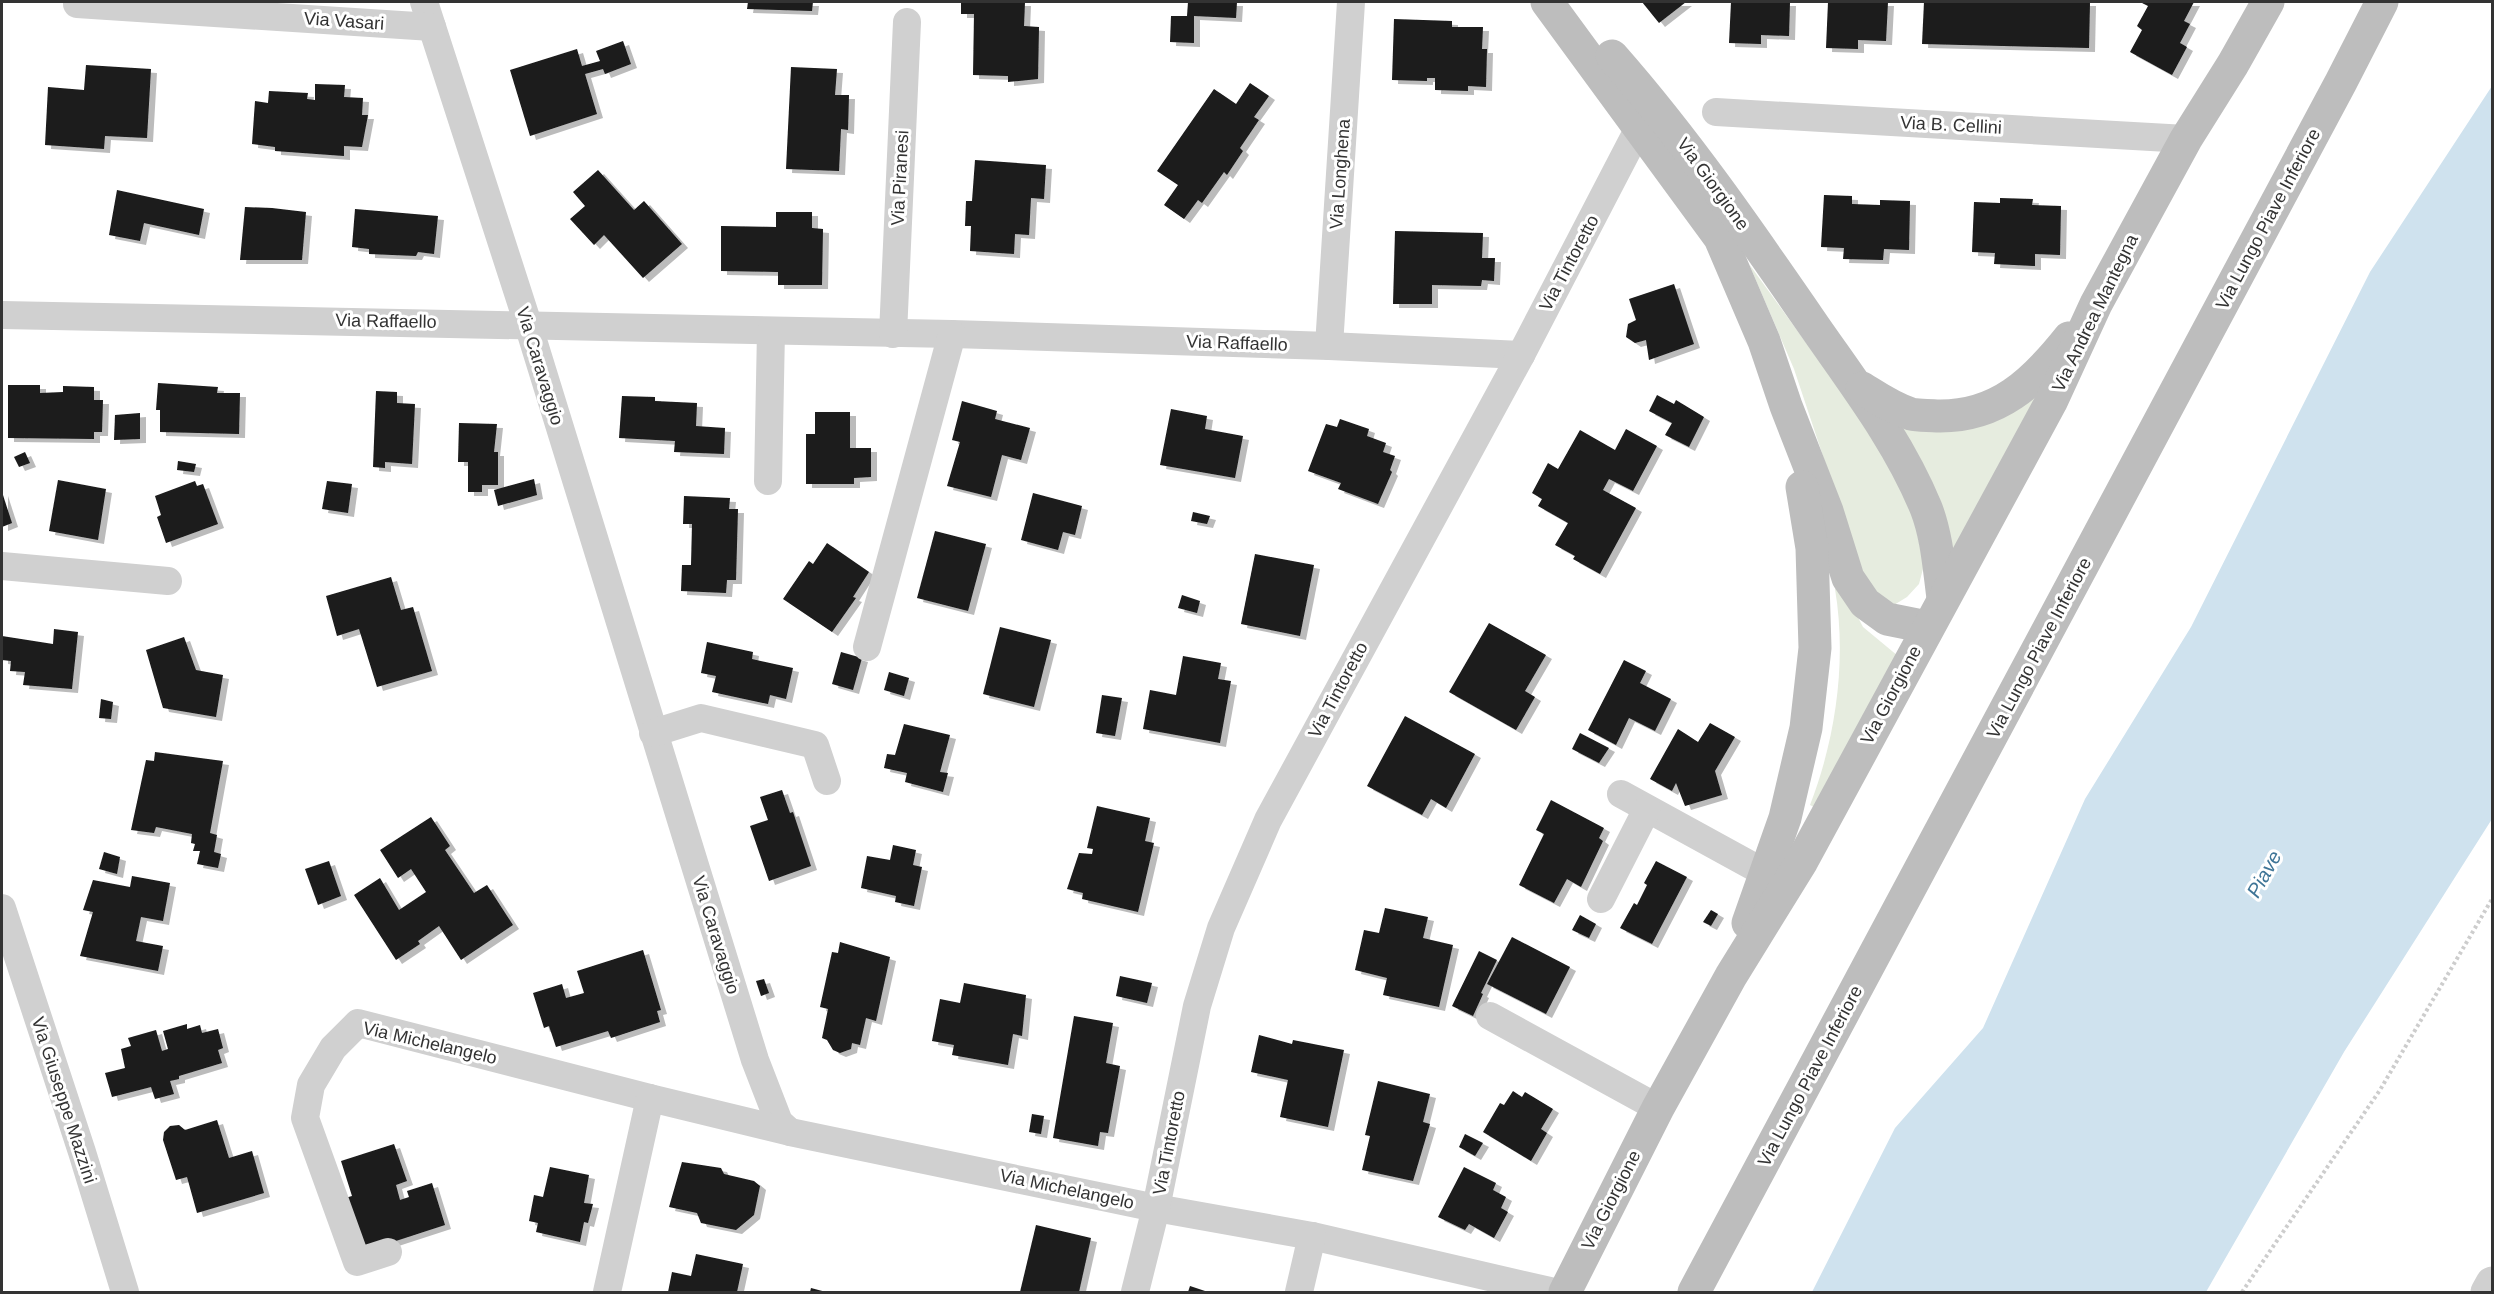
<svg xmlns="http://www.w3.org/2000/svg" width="2494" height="1294" viewBox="0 0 2494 1294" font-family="Helvetica,sans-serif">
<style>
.green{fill:#e6ecdf}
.water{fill:#cfe2ee}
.building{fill:#1a1a1a;filter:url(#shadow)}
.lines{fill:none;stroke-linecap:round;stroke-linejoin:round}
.path{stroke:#cdcdcd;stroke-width:4;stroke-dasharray:3 3;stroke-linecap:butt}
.minor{stroke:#d0d0d0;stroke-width:28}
.tertiary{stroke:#d0d0d0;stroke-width:33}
.secondary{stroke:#bdbdbd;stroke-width:33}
.labels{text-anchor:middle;stroke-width:6;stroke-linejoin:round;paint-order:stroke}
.street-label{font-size:18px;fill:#333;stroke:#fff}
.water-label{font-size:20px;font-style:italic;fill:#3f7597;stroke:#fff}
</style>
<defs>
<filter id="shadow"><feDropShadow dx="6" dy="4" stdDeviation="0" flood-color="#0004"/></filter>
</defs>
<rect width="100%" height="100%" fill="#fff"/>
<g class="green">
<path d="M1749 264 1906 481 1924 565 1919 584 1907 597 1894 605 1871 590 1857 558 1794 369Z"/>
<path d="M2040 393 1954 553 1891 417Z"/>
<path d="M1841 585 1863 627 1898 656 1816 808 1810 805C1836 738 1847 660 1835 589Z"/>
</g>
<path class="water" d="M2492 86V819L2344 1052 2206 1292H1812L1895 1128 1983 1028 2085 799 2191 627 2370 272Z"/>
<g class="building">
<path d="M748 2H813L812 11 747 9Z"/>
<path d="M961 2H1025L1024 26 1039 27 1038 79 1008 82V76L973 75 974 14H961Z"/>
<path d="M1188 2H1237L1236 18 1194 16V43L1170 42 1171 16H1187Z"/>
<path d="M1642 2H1686L1659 23Z"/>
<path d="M1731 2H1790L1789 36 1761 35V44L1729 43Z"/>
<path d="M1828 2H1888L1886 41 1858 40V49L1826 48Z"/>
<path d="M1924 2H2090L2089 48 1922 44Z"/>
<path d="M2143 2H2194L2184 21 2190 24 2180 43 2187 47 2172 75 2130 52 2142 30 2137 26 2148 6 2142 3Z"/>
<path d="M1394 19 1452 21V27H1483L1482 49H1487L1486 87 1468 86V91L1435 90V78H1427V81L1392 80Z"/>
<path d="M623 41 631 64 605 74 603 69 585 74 597 114 530 136 510 70 577 49 582 66 600 61 596 51Z"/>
<path d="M86 65 151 69 147 138 105 136 104 149 45 145 48 87 84 90Z"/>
<path d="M791 67 837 69 835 95H849L848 130 841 129 839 171 786 169Z"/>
<path d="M1250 83 1269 96 1254 117 1259 120 1240 148 1243 151 1227 175 1224 172 1202 203 1198 200 1184 219 1164 205 1178 185 1157 171 1214 89 1236 104Z"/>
<path d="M315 84 345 85 344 97 363 98 362 115H368L362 147 344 146V156L275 151V147L252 144 255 101 268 103 269 91 308 93 307 99 315 100Z"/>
<path d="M975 160 1046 165 1044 199 1031 198 1029 235 1015 234 1014 254 970 251 971 226H965L966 201H972Z"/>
<path d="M598 170 634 210 644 201 682 244 643 278 604 235 594 245 570 219 585 206 573 192Z"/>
<path d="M117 190 204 209 199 235 144 223 140 241 109 235Z"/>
<path d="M1824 195 1852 196V204L1880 205V200L1910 201 1909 250 1884 249 1883 260 1843 259 1844 248 1821 247Z"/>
<path d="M2000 198 2033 199 2032 205 2061 206 2060 255 2035 254V266L1994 264 1995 253 1972 252 1974 202 2000 203Z"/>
<path d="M245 207 272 208 306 212 302 260H240Z"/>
<path d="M355 209 438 216 434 254 418 252 416 256 369 254V249L352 247Z"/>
<path d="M776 212H812V228L823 229 822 285H778V272L721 271V226L776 227Z"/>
<path d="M1395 231 1483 233 1482 258H1495L1494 281 1482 280 1481 286 1432 285V304H1393Z"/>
<path d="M1674 284 1694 344 1649 360 1646 340 1635 343 1626 337 1628 324 1636 320 1629 299Z"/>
<path d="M158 383 218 387 217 393H240L239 434 160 432V410H156Z"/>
<path d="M8 385H40V393L63 392V386L94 387V400H103L102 432H94V439L8 438Z"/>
<path d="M376 391 397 392V403L415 404 412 464 385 462V468L373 467Z"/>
<path d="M1657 395 1674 404 1676 400 1704 417 1689 447 1665 435 1672 423 1649 411Z"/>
<path d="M622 396 655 397V401L697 403 696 426 725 428 724 454 674 452 675 441 619 438Z"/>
<path d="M962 401 997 411 995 419 1030 428 1021 460 1002 455 991 497 947 486 960 442 952 440Z"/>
<path d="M1171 409 1207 416 1205 429 1243 436 1235 478 1160 465Z"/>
<path d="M815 412H850V448H871V477L854 478V484H806V434H815Z"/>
<path d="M140 413V439L114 440 115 415Z"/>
<path d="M1340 419 1369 429 1367 436 1386 443 1383 452 1395 456 1390 470 1392 472 1378 504 1338 489 1341 483 1308 471 1326 424 1337 427Z"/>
<path d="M459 423 497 424 494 452H498V485H482V492H468V462H458Z"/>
<path d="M1626 429 1657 446 1633 491 1609 479 1603 490 1636 508 1600 574 1573 559 1575 556 1555 545 1568 523 1538 506 1542 499 1532 493 1548 463 1558 469 1580 430 1615 450Z"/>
<path d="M25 452 30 463 19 467 14 457Z"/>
<path d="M178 461 196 464 194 472 177 470Z"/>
<path d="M534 479 537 495 498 506 494 490Z"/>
<path d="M58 480 106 489 98 540 49 531Z"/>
<path d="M195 481 197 486 203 484 218 524 166 543 157 517 161 515 155 496Z"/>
<path d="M327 481 352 484 348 513 322 509Z"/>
<path d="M2 492 12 523 2 527Z"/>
<path d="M1033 493 1082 506 1075 535 1063 532 1058 550 1021 540Z"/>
<path d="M684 496 730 498 729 509H738L736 580H727L726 593 681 591 682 565H691L692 524H683Z"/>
<path d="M1193 512 1210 516 1207 524 1191 521Z"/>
<path d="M935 531 986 544 968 611 917 598Z"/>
<path d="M827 543 869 572 853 597 856 598 832 632 783 599 809 561 813 564Z"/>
<path d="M1255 554 1314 565 1300 636 1241 624Z"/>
<path d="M391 577 401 610 413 607 432 671 377 687 359 629 337 636 326 596Z"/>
<path d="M1182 595 1200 601 1197 613 1178 608Z"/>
<path d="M1489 623 1546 655 1525 691 1535 697 1516 730 1449 692Z"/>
<path d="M1000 627 1051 640 1034 707 983 694Z"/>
<path d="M54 629 78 632 72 689 23 685 25 672 10 671 11 661 2 660V636L53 644Z"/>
<path d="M184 637 196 670 223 675 216 717 163 708 146 650Z"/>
<path d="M707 642 753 652 752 659 793 668 786 699 770 695 768 704 712 692 716 676 701 673Z"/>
<path d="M841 652 862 658 853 690 832 684Z"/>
<path d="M1183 656 1221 663 1218 679 1231 681 1220 743 1143 729 1150 690 1176 695Z"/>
<path d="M1624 660 1646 671 1640 683 1671 699 1655 731 1629 718 1616 745 1588 730Z"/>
<path d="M889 672 909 678 904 696 884 690Z"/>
<path d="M1102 695 1122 698 1115 736 1096 733Z"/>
<path d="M101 699 113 702 111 719 99 718Z"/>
<path d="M1405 716 1475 754 1446 808 1431 799 1422 815 1367 786Z"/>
<path d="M1710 723 1735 737 1715 771 1722 795 1685 806 1676 783 1672 791 1650 779 1678 729 1698 742Z"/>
<path d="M904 724 950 735 940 772 948 773 943 792 905 782 907 773 884 768 887 754 895 755Z"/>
<path d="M1580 733 1609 748 1599 763 1572 749Z"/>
<path d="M155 752 223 761 210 833 217 835 214 852 221 854 218 868 197 864 200 851H193L195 844 191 843 192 834 156 827 154 833 131 830 146 760 154 761Z"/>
<path d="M782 790 790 813 793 812 811 866 769 881 750 826 768 820 760 797Z"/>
<path d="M1551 800 1604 828 1599 838 1603 841 1581 887 1567 879 1554 903 1519 885 1544 834 1536 830Z"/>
<path d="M1097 806 1150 818 1145 841 1154 843 1138 912 1082 899 1083 893 1067 889 1079 853 1092 854 1093 849 1087 848Z"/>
<path d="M431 817 450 846 445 850 474 893 487 885 513 925 461 960 439 926 418 941 420 944 396 960 354 895 380 878 399 910 426 892 411 869 398 878 380 850Z"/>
<path d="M893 845 916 850 913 865 922 867 914 906 895 902 896 896 861 888 867 856 890 860Z"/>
<path d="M104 852 120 857 117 874 99 869Z"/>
<path d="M329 861 341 896 318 905 305 869Z"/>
<path d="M1656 861 1687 877 1652 944 1620 928 1634 903 1637 905 1647 885 1644 883Z"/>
<path d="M132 876 170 883 163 921 141 917 136 941 163 946 158 971 80 956 93 912 83 910 93 880 130 887Z"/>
<path d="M1385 908 1428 917 1423 938 1453 945 1439 1007 1383 995 1387 978 1355 970 1364 930 1379 933Z"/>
<path d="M1711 910 1718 914 1711 926 1703 922Z"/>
<path d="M1580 915 1596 924 1589 938 1572 930Z"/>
<path d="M1512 937 1570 967 1546 1014 1487 984Z"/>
<path d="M840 942 890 957 876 1021 866 1018 860 1045 852 1043 851 1049 840 1053 833 1050 827 1040 822 1038 828 1009 820 1007 832 952 838 953Z"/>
<path d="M643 950 661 1010 657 1011 660 1022 611 1038 608 1031 556 1047 549 1026 544 1028 533 993 562 984 566 998 584 993 577 971Z"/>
<path d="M1479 951 1497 960 1481 993 1483 994 1473 1016 1452 1006Z"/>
<path d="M1120 976 1152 983 1147 1003 1116 996Z"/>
<path d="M764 979 769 993 761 996 756 981Z"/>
<path d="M964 983 1026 995 1022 1036 1013 1034 1008 1065 952 1055 954 1045 932 1041 940 999 960 1003Z"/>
<path d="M1074 1016 1113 1023 1106 1063 1120 1066 1108 1133 1100 1132 1098 1146 1053 1138Z"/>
<path d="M187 1024V1029L200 1025 202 1033 218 1029 223 1048 218 1050 222 1063 179 1076V1079L170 1081 174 1094 155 1099 151 1087 112 1097 105 1073 125 1068 121 1049 131 1046 128 1038 156 1030 162 1051 168 1049 163 1031Z"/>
<path d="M1259 1035 1292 1044 1293 1040 1344 1050 1328 1127 1280 1117 1288 1080 1251 1072Z"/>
<path d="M1378 1081 1430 1094 1423 1122 1430 1124 1413 1181 1362 1170 1370 1136 1365 1135Z"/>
<path d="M1513 1091 1522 1097 1525 1092 1553 1109 1541 1129 1547 1133 1531 1161 1483 1132 1500 1103 1504 1105Z"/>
<path d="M1032 1114 1044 1116 1041 1134 1029 1132Z"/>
<path d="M217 1120 229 1158 252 1151 264 1193 197 1213 187 1177 176 1180 163 1140 164 1132 170 1126 179 1125 185 1130Z"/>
<path d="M1465 1134 1483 1143 1475 1156 1459 1147Z"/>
<path d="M394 1144 407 1181 396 1185 400 1200 409 1197 407 1191 432 1183 445 1225 362 1252 345 1198 352 1196 341 1161Z"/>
<path d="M682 1162 721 1168 724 1174 754 1181 760 1186 754 1215 736 1230 701 1223 697 1213 669 1207Z"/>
<path d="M550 1167 589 1175 584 1203 593 1204 588 1223 584 1222 580 1242 536 1232 538 1223 529 1221 534 1195 543 1197Z"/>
<path d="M1464 1167 1496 1183 1493 1190 1506 1197 1501 1208 1508 1212 1494 1238 1469 1224 1465 1230 1438 1217Z"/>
<path d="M1036 1225 1091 1238 1079 1292H1020Z"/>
<path d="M696 1254 743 1264 737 1292H668L672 1272 691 1276Z"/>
<path d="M1190 1286 1208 1292H1188Z"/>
<path d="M811 1288 826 1292H810Z"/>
</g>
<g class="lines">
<path class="path" d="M2242 1292 2380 1090 2492 899"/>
<g class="minor">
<path d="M424 2 528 324 755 1060 779 1122 790 1132"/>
<path d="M77 4 432 27"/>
<path d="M1716 112 2186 139"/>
<path d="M2 315 952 334 1329 346 1521 355"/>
<path d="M893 334 907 22"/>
<path d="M1329 346 1351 2"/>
<path d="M768 481 771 331"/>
<path d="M2 566 168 581"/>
<path d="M867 647 952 334"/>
<path d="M653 733 701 718 815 745 827 781"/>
<path d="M1621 794 1765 873"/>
<path d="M1601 899 1647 809"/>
<path d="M2 908 82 1152 125 1292"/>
<path d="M1490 1016 1658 1108"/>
<path d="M388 1252 357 1262 305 1118 311 1085 333 1048 358 1023 650 1098"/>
<path d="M607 1292 650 1098 790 1132 1156 1208 1312 1236 1554 1292"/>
<path d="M1135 1292 1156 1208 1197 1006 1221 928 1268 820 1521 355 1640 126"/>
<path d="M1299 1292 1312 1236"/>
</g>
<path class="tertiary" d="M2487 1292 2492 1283"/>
<g class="secondary">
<path d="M1547 2 1720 238 1764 341 1786 406 1827 511 1848 578 1865 603 1887 619 1927 627"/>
<path d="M1612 56C1686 140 1750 233 1814 326 1855 385 1899 442 1926 508 1937 536 1939 568 1943 598"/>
<path d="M1862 388C1878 398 1892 408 1911 414 1919 416 1929 415 1938 416 1998 417 2034 382 2069 338"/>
<path d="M1748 923 1785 818 1806 728 1815 648 1812 548 1802 487"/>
<path d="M1565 1292 1658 1108 1731 976 1802 861 2051 402 2096 304 2186 139 2233 64 2268 2"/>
<path d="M1694 1292 2341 82 2382 2"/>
</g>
</g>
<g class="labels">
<g class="street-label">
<text transform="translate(344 21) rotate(4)" y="6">Via Vasari</text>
<text transform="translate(1951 125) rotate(3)" y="6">Via B. Cellini</text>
<text transform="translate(1340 174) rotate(-86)" y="6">Via Longhena</text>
<text transform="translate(900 178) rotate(-87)" y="6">Via Piranesi</text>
<text transform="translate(1713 184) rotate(54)" y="6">Via Giorgione</text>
<text transform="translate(2268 219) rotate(-62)" y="6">Via Lungo Piave Inferiore</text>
<text transform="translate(1569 263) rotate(-62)" y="6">Via Tintoretto</text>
<text transform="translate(2095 313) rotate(-64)" y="6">Via Andrea Mantegna</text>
<text transform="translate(386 321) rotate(1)" y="6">Via Raffaello</text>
<text transform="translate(1237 343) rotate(2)" y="6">Via Raffaello</text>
<text transform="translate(540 366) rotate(73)" y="6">Via Caravaggio</text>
<text transform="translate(2039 648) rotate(-62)" y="6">Via Lungo Piave Inferiore</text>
<text transform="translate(1338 690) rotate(-62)" y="6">Via Tintoretto</text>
<text transform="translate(1891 695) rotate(-62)" y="6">Via Giorgione</text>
<text transform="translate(716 935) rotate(73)" y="6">Via Caravaggio</text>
<text transform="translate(430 1043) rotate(13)" y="6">Via Michelangelo</text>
<text transform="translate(1810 1076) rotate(-62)" y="6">Via Lungo Piave Inferiore</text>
<text transform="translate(64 1100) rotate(72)" y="6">Via Giuseppe Mazzini</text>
<text transform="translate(1169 1143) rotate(-79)" y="6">Via Tintoretto</text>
<text transform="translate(1067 1189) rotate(12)" y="6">Via Michelangelo</text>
<text transform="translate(1611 1200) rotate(-63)" y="6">Via Giorgione</text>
</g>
<g class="water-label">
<text transform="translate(2264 874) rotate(-61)" y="7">Piave</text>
</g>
</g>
<rect width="2494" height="1294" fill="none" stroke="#333333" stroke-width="6"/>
</svg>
